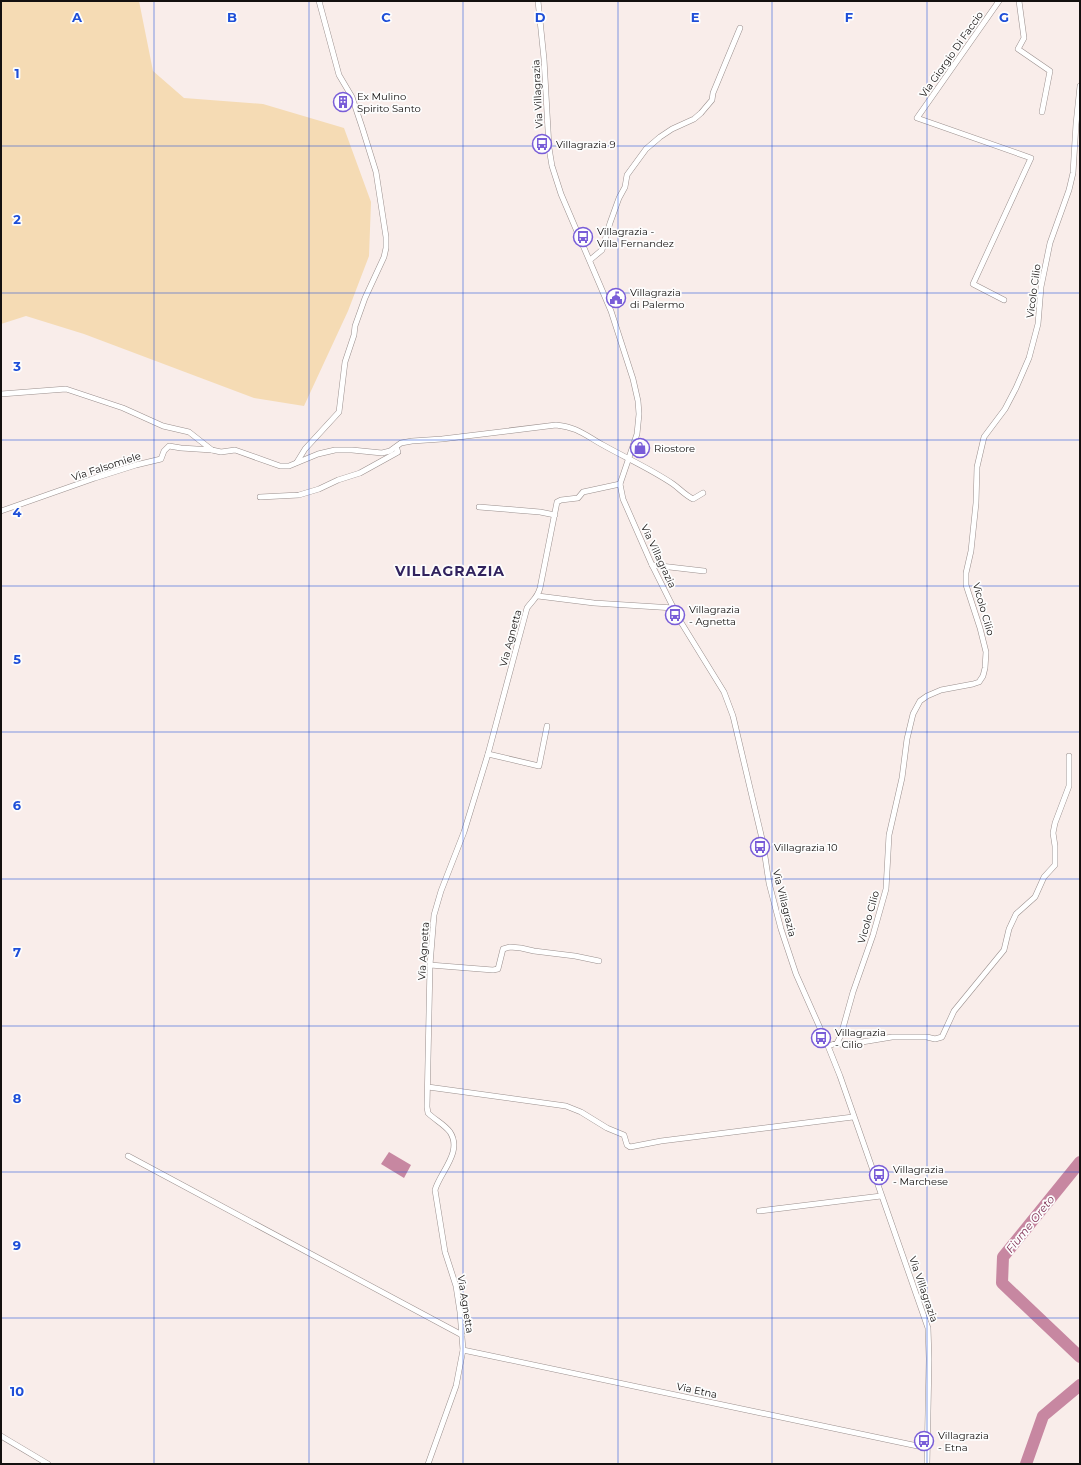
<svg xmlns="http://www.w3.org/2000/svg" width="1081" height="1465" viewBox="0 0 1081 1465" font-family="Montserrat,sans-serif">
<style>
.green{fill:#f5dbb4}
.water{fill:#c787a1}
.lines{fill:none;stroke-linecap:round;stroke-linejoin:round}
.river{stroke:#c787a1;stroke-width:12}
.minor-casing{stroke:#9a8f8d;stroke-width:6}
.minor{stroke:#fff;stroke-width:5}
.grid{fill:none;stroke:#1d4ed8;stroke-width:1;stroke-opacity:0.55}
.labels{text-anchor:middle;stroke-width:3.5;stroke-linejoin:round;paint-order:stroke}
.street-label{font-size:10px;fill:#13100f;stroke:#fdfdfd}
.poi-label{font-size:10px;fill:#13100f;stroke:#fdfdfd;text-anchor:start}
.water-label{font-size:11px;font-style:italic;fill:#823559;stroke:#fdfdfd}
.district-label{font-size:14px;font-weight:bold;letter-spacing:1px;fill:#31235e;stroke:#fdfdfd}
.grid-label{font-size:13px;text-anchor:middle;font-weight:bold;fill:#1d4ed8;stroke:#fdfdfd;stroke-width:3.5;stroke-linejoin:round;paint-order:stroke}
</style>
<rect width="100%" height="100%" fill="#f9edea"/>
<path class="green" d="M1 1H139L153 71 184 98 263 104 344 128 371 202 369 256 348 311 304 406 254 398 84 334 26 316 1 324Z"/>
<path class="water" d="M389 1152 411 1165 404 1178 381 1164Z"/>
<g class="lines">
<g class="river">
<path d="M1080 1162 1003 1257 1002 1283 1080 1357"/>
<path d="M1026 1464 1043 1416 1080 1385"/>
</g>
<defs>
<g id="minor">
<path d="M538 1 544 59 549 148 552 166 561 194 611 311 633 379 638 401 639 414 637 434 620 484 623 499 652 565 679 619 724 692 733 716 763 843 769 883 781 929 796 974 828 1046 840 1076 928 1328 929 1359 927 1464"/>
<path d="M999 1 917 118 1031 158 973 284 1004 300"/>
<path d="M1019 1 1024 38 1018 49 1050 71 1042 112"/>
<path d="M590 260 602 250 610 223 619 198 625 187 627 175 646 149 660 137 672 129 694 119 701 113 712 100 713 93 725 64 740 28"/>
<path d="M1 394 66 389 123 408 163 426 189 432 212 450 221 452 235 450 280 466H289L318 454 335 450H352L382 453 390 451 401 443 412 441 442 439 556 425C577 427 585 435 603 445 626 458 651 469 673 484 680 489 685 495 693 499L703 493"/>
<path d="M297 462 305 449 339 412 345 362 354 335 355 326 365 298 384 257 386 248V237L376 172 362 127 352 97 339 75 319 1"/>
<path d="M260 497 299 495 319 489 338 480 360 473 398 452 396 447"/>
<path d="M479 507 540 512 555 515"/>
<path d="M1 511 95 478 136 465 161 459 164 451 169 446 181 448 212 450"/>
<path d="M652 565 704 571"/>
<path d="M538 596 594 603 674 608"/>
<path d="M488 754 539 766 547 726"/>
<path d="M430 965 493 970 498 969 503 949 510 947 521 948 534 951 575 956 599 961"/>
<path d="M837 1043 844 1045 892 1037H927L935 1039 942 1037 954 1011 1004 950 1009 929 1016 914 1035 897 1044 877 1055 865V846L1053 833 1055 823 1069 786V756"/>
<path d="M828 1046 837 1043 841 1035 853 992 873 935 886 889 889 835 902 778 907 739 913 714 920 701 927 696 941 690 973 684 979 682 983 676 985 668 986 652 980 628 966 585V573L971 551 976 503 977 467 984 437 1005 409 1016 388 1029 358 1038 324 1041 287 1050 243 1069 190 1073 173 1076 124 1080 86"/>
<path d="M428 1087 566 1106 581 1112 607 1128 624 1135 627 1145 630 1147 661 1141 853 1117"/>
<path d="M128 1156 462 1335"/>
<path d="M759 1211 881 1196"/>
<path d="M463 1350 927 1448"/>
<path d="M1 1436 48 1464"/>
<path d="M428 1464 456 1386 463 1350 460 1312 456 1286 445 1252 435 1190C440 1172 463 1152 450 1132 444 1124 435 1120 428 1113L427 1107 430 965 434 915 441 891 464 832 488 754 527 608C532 601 538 597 540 588L557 502 561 500 578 498 583 492 620 484"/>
</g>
</defs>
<use href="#minor" class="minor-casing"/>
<use href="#minor" class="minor"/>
</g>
<path class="grid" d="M154 1V1464M309 1V1464M463 1V1464M618 1V1464M772 1V1464M927 1V1464M1 146H1080M1 293H1080M1 440H1080M1 586H1080M1 732H1080M1 879H1080M1 1026H1080M1 1172H1080M1 1318H1080"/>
<defs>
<symbol id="building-ring" viewBox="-11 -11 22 22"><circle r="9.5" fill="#fdfdfd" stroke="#795dd8" stroke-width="1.5"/><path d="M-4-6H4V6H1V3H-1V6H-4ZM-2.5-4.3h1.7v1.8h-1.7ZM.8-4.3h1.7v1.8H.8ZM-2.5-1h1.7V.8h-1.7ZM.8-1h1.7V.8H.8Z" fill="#795dd8"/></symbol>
<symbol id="bus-ring" viewBox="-11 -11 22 22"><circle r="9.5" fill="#fdfdfd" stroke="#795dd8" stroke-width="1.5"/><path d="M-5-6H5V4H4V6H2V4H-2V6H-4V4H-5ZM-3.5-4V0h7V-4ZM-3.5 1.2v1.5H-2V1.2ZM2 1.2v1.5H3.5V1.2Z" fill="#795dd8"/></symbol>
<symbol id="civic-ring" viewBox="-11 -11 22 22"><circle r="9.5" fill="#fdfdfd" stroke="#795dd8" stroke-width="1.5"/><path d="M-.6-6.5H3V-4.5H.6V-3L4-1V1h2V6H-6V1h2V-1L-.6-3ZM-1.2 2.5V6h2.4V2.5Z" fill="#795dd8"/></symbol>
<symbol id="shop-ring" viewBox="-11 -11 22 22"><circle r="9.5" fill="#fdfdfd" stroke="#795dd8" stroke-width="1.5"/><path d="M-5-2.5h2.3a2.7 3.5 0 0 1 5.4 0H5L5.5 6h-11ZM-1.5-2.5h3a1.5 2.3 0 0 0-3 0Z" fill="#795dd8"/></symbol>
</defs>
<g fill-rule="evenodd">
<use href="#building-ring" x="332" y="91" width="22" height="22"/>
<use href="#bus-ring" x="531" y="133" width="22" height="22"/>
<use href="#bus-ring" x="572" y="226" width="22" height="22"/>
<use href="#civic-ring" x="605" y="287" width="22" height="22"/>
<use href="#shop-ring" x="629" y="437" width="22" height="22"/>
<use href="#bus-ring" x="664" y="604" width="22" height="22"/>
<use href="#bus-ring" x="749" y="836" width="22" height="22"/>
<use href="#bus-ring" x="810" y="1027" width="22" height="22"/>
<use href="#bus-ring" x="868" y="1164" width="22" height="22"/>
<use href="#bus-ring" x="913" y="1430" width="22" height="22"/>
</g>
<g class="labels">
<g class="street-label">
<text transform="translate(951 54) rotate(-55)" y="4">Via Giorgio Di Faccio</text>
<text transform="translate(537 94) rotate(-93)" y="4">Via Villagrazia</text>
<text transform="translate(1033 291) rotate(-82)" y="4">Vicolo Cilio</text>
<text transform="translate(106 466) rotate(-18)" y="4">Via Falsomiele</text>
<text transform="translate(659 556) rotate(65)" y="4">Via Villagrazia</text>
<text transform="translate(984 609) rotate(74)" y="4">Vicolo Cilio</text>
<text transform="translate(510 638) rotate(-75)" y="4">Via Agnetta</text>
<text transform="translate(785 903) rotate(76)" y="4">Via Villagrazia</text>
<text transform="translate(868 917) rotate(-74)" y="4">Vicolo Cilio</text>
<text transform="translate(423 951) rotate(-86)" y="4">Via Agnetta</text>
<text transform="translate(924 1289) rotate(71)" y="4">Via Villagrazia</text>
<text transform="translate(466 1304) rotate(81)" y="4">Via Agnetta</text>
<text transform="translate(697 1390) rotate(12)" y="4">Via Etna</text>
</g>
<g class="poi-label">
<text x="357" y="100">Ex Mulino<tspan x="357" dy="12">Spirito Santo</tspan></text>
<text x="556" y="148">Villagrazia 9</text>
<text x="597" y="235">Villagrazia -<tspan x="597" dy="12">Villa Fernandez</tspan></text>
<text x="630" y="296">Villagrazia<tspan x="630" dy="12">di Palermo</tspan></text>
<text x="654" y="452">Riostore</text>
<text x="689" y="613">Villagrazia<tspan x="689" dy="12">- Agnetta</tspan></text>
<text x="774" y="851">Villagrazia 10</text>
<text x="835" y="1036">Villagrazia<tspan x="835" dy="12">- Cilio</tspan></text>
<text x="893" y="1173">Villagrazia<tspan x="893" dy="12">- Marchese</tspan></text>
<text x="938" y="1439">Villagrazia<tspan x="938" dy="12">- Etna</tspan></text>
</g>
<g class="water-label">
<text transform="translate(1030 1224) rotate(-51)" y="4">Fiume Oreto</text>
</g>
<g class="district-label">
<text x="450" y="576">VILLAGRAZIA</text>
</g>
</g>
<g class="grid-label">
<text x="77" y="22">A</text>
<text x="232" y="22">B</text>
<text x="386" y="22">C</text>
<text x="540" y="22">D</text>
<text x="695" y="22">E</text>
<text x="849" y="22">F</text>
<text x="1004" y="22">G</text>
<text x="17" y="78">1</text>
<text x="17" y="224">2</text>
<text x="17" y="371">3</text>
<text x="17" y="517">4</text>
<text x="17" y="664">5</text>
<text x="17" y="810">6</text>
<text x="17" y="957">7</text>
<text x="17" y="1103">8</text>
<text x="17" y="1250">9</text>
<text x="17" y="1396">10</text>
</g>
<rect width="1081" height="1465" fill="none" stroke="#13100f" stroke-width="4"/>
</svg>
